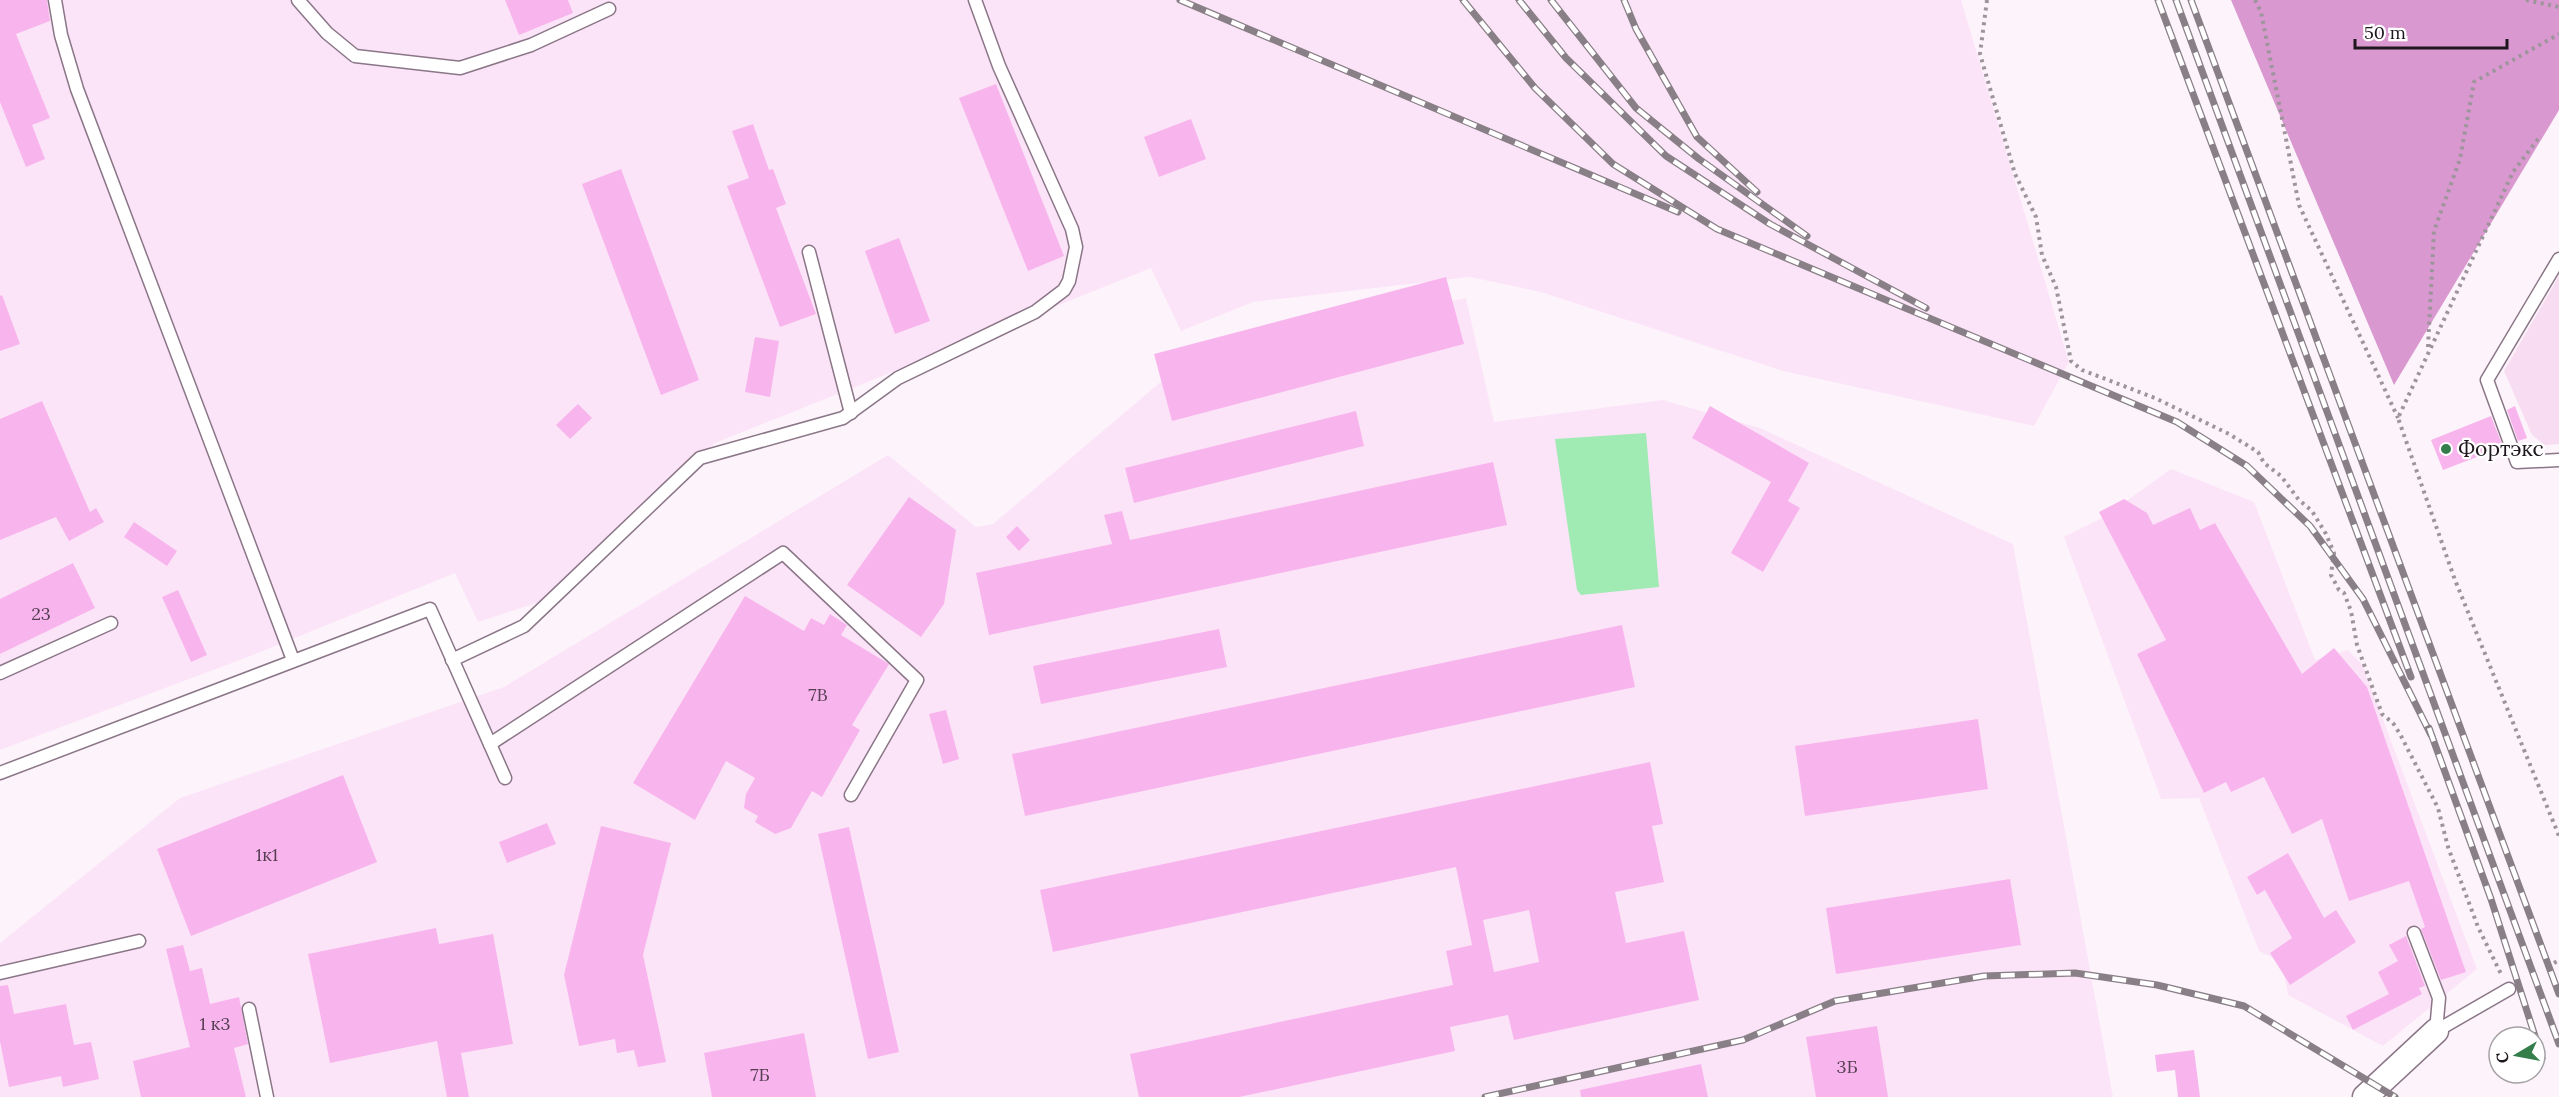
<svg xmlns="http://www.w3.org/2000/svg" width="2559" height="1097" viewBox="0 0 2559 1097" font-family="Lora,serif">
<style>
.built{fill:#fce4f8}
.green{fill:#f7dcf2}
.forest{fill:#d998cf}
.water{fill:#a0eab3}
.building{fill:#f8b5ed;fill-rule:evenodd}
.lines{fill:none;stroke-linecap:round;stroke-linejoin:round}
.service-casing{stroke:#8a7687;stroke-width:15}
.minor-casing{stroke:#8a7687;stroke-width:27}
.path{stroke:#9e949c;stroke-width:4;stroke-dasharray:3 4.5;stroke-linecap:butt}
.service{stroke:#fff;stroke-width:12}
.minor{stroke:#fff;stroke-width:24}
.rail-casing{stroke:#898087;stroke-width:7}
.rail{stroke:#fff;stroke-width:4.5;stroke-dasharray:14;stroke-linecap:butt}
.poi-dot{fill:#347e4c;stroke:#fff;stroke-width:2}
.labels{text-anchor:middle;stroke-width:4.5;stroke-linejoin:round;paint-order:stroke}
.number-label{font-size:18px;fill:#553e52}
.poi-label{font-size:21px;fill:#1f171e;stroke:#fff;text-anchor:start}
</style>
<rect width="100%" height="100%" fill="#fdf3fb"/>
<g class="built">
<path d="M0 0H1961L2069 362 2034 426 1783 371 1541 292 1470 277 1253 302 1181 331 1151 268 715 443 561 595 478 622 455 573 253 655 0 750Z"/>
<path d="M1466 298 1494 422 1663 400 1760 428 2013 544 2113 1097H0V943L180 798 504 687 888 455 976 527 993 524 1189 358Z"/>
<path d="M2171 469 2254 502 2315 660 2348 650 2362 664 2477 969 2383 1046 2288 995 2282 962 2259 951 2199 798 2161 799 2064 537 2104 517Z"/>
</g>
<path class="green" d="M2559 276V444L2545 445 2532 435 2504 371Z"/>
<path class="forest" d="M2231 0H2559V110L2394 385Z"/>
<path class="water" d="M1646 433 1659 587 1581 595 1577 590 1555 439Z"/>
<g class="building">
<path d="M0 0H47L50 21 16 34 50 118 32 125 45 159 26 167 0 102Z"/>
<path d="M505 0H568L573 13 519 35Z"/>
<path d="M996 84 1064 256 1028 271 959 98Z"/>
<path d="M1191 119 1206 159 1159 177 1144 137Z"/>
<path d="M753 124 769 170 773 169 786 204 776 208 816 314 780 327 727 186 749 178 732 131Z"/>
<path d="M621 169 699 380 661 395 582 184Z"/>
<path d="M899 238 930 321 895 334 865 251Z"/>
<path d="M1446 277 1464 344 1172 421 1154 354Z"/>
<path d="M2 295 20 344 0 351V296Z"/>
<path d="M755 337 779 341 770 397 745 392Z"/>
<path d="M42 401 90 512 96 508 104 522 69 541 56 517 0 540V419Z"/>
<path d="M578 404 592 418 570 439 556 425Z"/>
<path d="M1710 406 1809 463 1788 501 1800 508 1763 572 1731 553 1771 482 1692 438Z"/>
<path d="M2515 406 2527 438 2518 441 2507 410Z"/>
<path d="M1356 411 1364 446 1134 503 1125 468Z"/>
<path d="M2491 416 2503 447 2443 470 2431 440Z"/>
<path d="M1493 462 1507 525 989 635 976 573 1112 544 1104 515 1122 511 1130 540Z"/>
<path d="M909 497 956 530 944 604 921 637 847 585Z"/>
<path d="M2124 499 2147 513 2153 525 2190 508 2200 530 2215 523 2302 674 2334 648 2367 687 2466 972 2441 980 2421 929 2425 927 2409 881 2349 901 2322 819 2292 834 2264 777 2231 792 2226 782 2204 793 2137 654 2166 640 2099 512Z"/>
<path d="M134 522 177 551 167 566 124 537Z"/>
<path d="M1017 526 1030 540 1019 551 1006 537Z"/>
<path d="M73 563 95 608 0 654V599Z"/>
<path d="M178 590 207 655 191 662 162 597Z"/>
<path d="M745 596 804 631 811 618 824 625 830 614 847 625 841 635 889 664 852 725 860 730 822 797 812 791 791 828 775 834 755 822 758 816 744 808 746 794 755 778 726 761 695 820 633 783Z"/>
<path d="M1622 625 1635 687 1025 816 1012 754Z"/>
<path d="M1219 629 1227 667 1041 704 1033 666Z"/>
<path d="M946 710 959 759 943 764 929 714Z"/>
<path d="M1978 719 1988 789 1805 816 1795 746Z"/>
<path d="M1650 762 1663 824 1652 826 1664 882 1615 892 1626 943 1684 931 1699 1000 1514 1040 1508 1015 1450 1027 1455 1051 1239 1097H1139L1130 1054 1453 985 1446 951 1472 945 1456 867 1053 952 1040 890ZM1529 910 1539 962 1494 972 1483 920Z"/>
<path d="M343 775 377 862 191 936 157 849Z"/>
<path d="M547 823 556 844 507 863 499 842Z"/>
<path d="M601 826 671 843 643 955 666 1062 638 1067 634 1050 617 1053 615 1039 579 1046 564 975Z"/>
<path d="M849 827 899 1052 868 1059 818 834Z"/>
<path d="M2288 853 2324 918 2336 910 2356 942 2290 985 2270 953 2292 938 2265 890 2257 895 2247 877Z"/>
<path d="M2010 879 2021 945 1836 974 1826 908Z"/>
<path d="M436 928 439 944 493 934 513 1044 461 1053 469 1097H447L437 1041 330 1063 308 954Z"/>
<path d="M2406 936 2425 986 2419 988 2422 994 2353 1030 2346 1016 2389 994 2378 972 2398 961 2389 945Z"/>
<path d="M183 945 190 971 202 968 210 1004 239 997 248 1044 234 1048 246 1097H141L133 1061 190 1047 166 949Z"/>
<path d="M8 985 14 1014 66 1004 74 1045 91 1042 99 1079 63 1087 61 1076 9 1087 0 1041V986Z"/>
<path d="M1877 1026 1888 1097H1816L1806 1037Z"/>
<path d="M804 1033 816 1097H712L704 1053Z"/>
<path d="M2194 1050 2200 1097H2178L2175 1070 2157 1072 2155 1055Z"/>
<path d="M1701 1064 1708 1097H1581L1580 1090Z"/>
</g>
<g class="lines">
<defs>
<g id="service">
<path d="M55 0 61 35 77 89 293 660"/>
<path d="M298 0 327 33 355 56 460 68 531 45 609 9"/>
<path d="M809 252 851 413"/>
<path d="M2559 259 2487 380 2517 462 2559 460"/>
<path d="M452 660 524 626 700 458 843 418 898 378 1035 312 1064 290 1069 281 1076 247 1072 229 999 66 975 0"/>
<path d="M0 673 111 623"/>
<path d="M490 744 783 553 917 680 851 795"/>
<path d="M0 773 430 609 505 778"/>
<path d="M2414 933 2439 998 2436 1031"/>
<path d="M0 973 139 941"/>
<path d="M249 1009 267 1097"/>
<path d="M2436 1031 2509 989"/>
</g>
<path id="minor" d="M2365 1097 2436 1031"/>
</defs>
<use href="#service" class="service-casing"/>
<use href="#minor" class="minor-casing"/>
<g class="path">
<path d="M1987 0 1980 54 2015 174 2036 217 2042 255 2056 287 2071 361 2082 370 2155 398 2229 434 2258 452 2264 463 2281 476 2299 500 2312 511 2326 534 2334 553 2331 575 2339 590 2344 593 2351 611 2357 645 2382 714 2393 723 2400 734 2438 808 2448 847 2478 927 2502 976"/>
<path d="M2255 0 2261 12 2299 205 2398 418"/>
<path d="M2526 0 2559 7"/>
<path d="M2538 139 2513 172 2398 418 2455 580 2559 836"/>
<path d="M2428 347 2434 231 2460 159 2474 82 2559 34"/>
<path d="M2554 963 2559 960"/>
</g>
<use href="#service" class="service"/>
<use href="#minor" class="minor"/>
<defs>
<g id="rail">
<path d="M1180 0 1678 212"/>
<path d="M1463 0 1535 88 1613 164 1717 229 2177 422 2247 466 2310 526 2363 599 2431 735"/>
<path d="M1519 0 1566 58 1666 156 1770 224 1926 308"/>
<path d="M1551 0 1636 108 1699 159 1807 236"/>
<path d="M1624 0 1636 29 1697 137 1757 192"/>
<path d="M2158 0 2411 677"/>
<path d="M2176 0 2559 1044"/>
<path d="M2191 0 2559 994"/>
<path d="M2429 728 2491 899 2542 1058"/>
<path d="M1485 1097 1743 1040 1835 1001 1984 976 2075 973 2157 985 2244 1006 2395 1097"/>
</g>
</defs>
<use href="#rail" class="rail-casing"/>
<use href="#rail" class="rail"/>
</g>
<circle class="poi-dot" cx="2446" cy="449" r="6"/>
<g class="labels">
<g class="number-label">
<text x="41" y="620">23</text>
<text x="818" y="701">7В</text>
<text x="267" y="861">1к1</text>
<text x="215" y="1030">1 к3</text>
<text x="1847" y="1073">3Б</text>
<text x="760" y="1081">7Б</text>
</g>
<g class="poi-label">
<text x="2458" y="456">Фортэкс</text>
</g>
</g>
<g transform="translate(2517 1055) rotate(260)"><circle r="28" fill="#ffffff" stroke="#a5a2a5" stroke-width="1.5"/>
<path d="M0-4.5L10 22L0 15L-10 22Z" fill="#347e4c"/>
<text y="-9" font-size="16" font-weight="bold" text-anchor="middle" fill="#1f171e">С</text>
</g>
<path d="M2355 39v9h152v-9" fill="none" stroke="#1f171e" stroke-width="3"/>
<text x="2364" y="39" font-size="18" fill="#1f171e" stroke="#ffffff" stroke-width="4.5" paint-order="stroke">50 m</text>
</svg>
